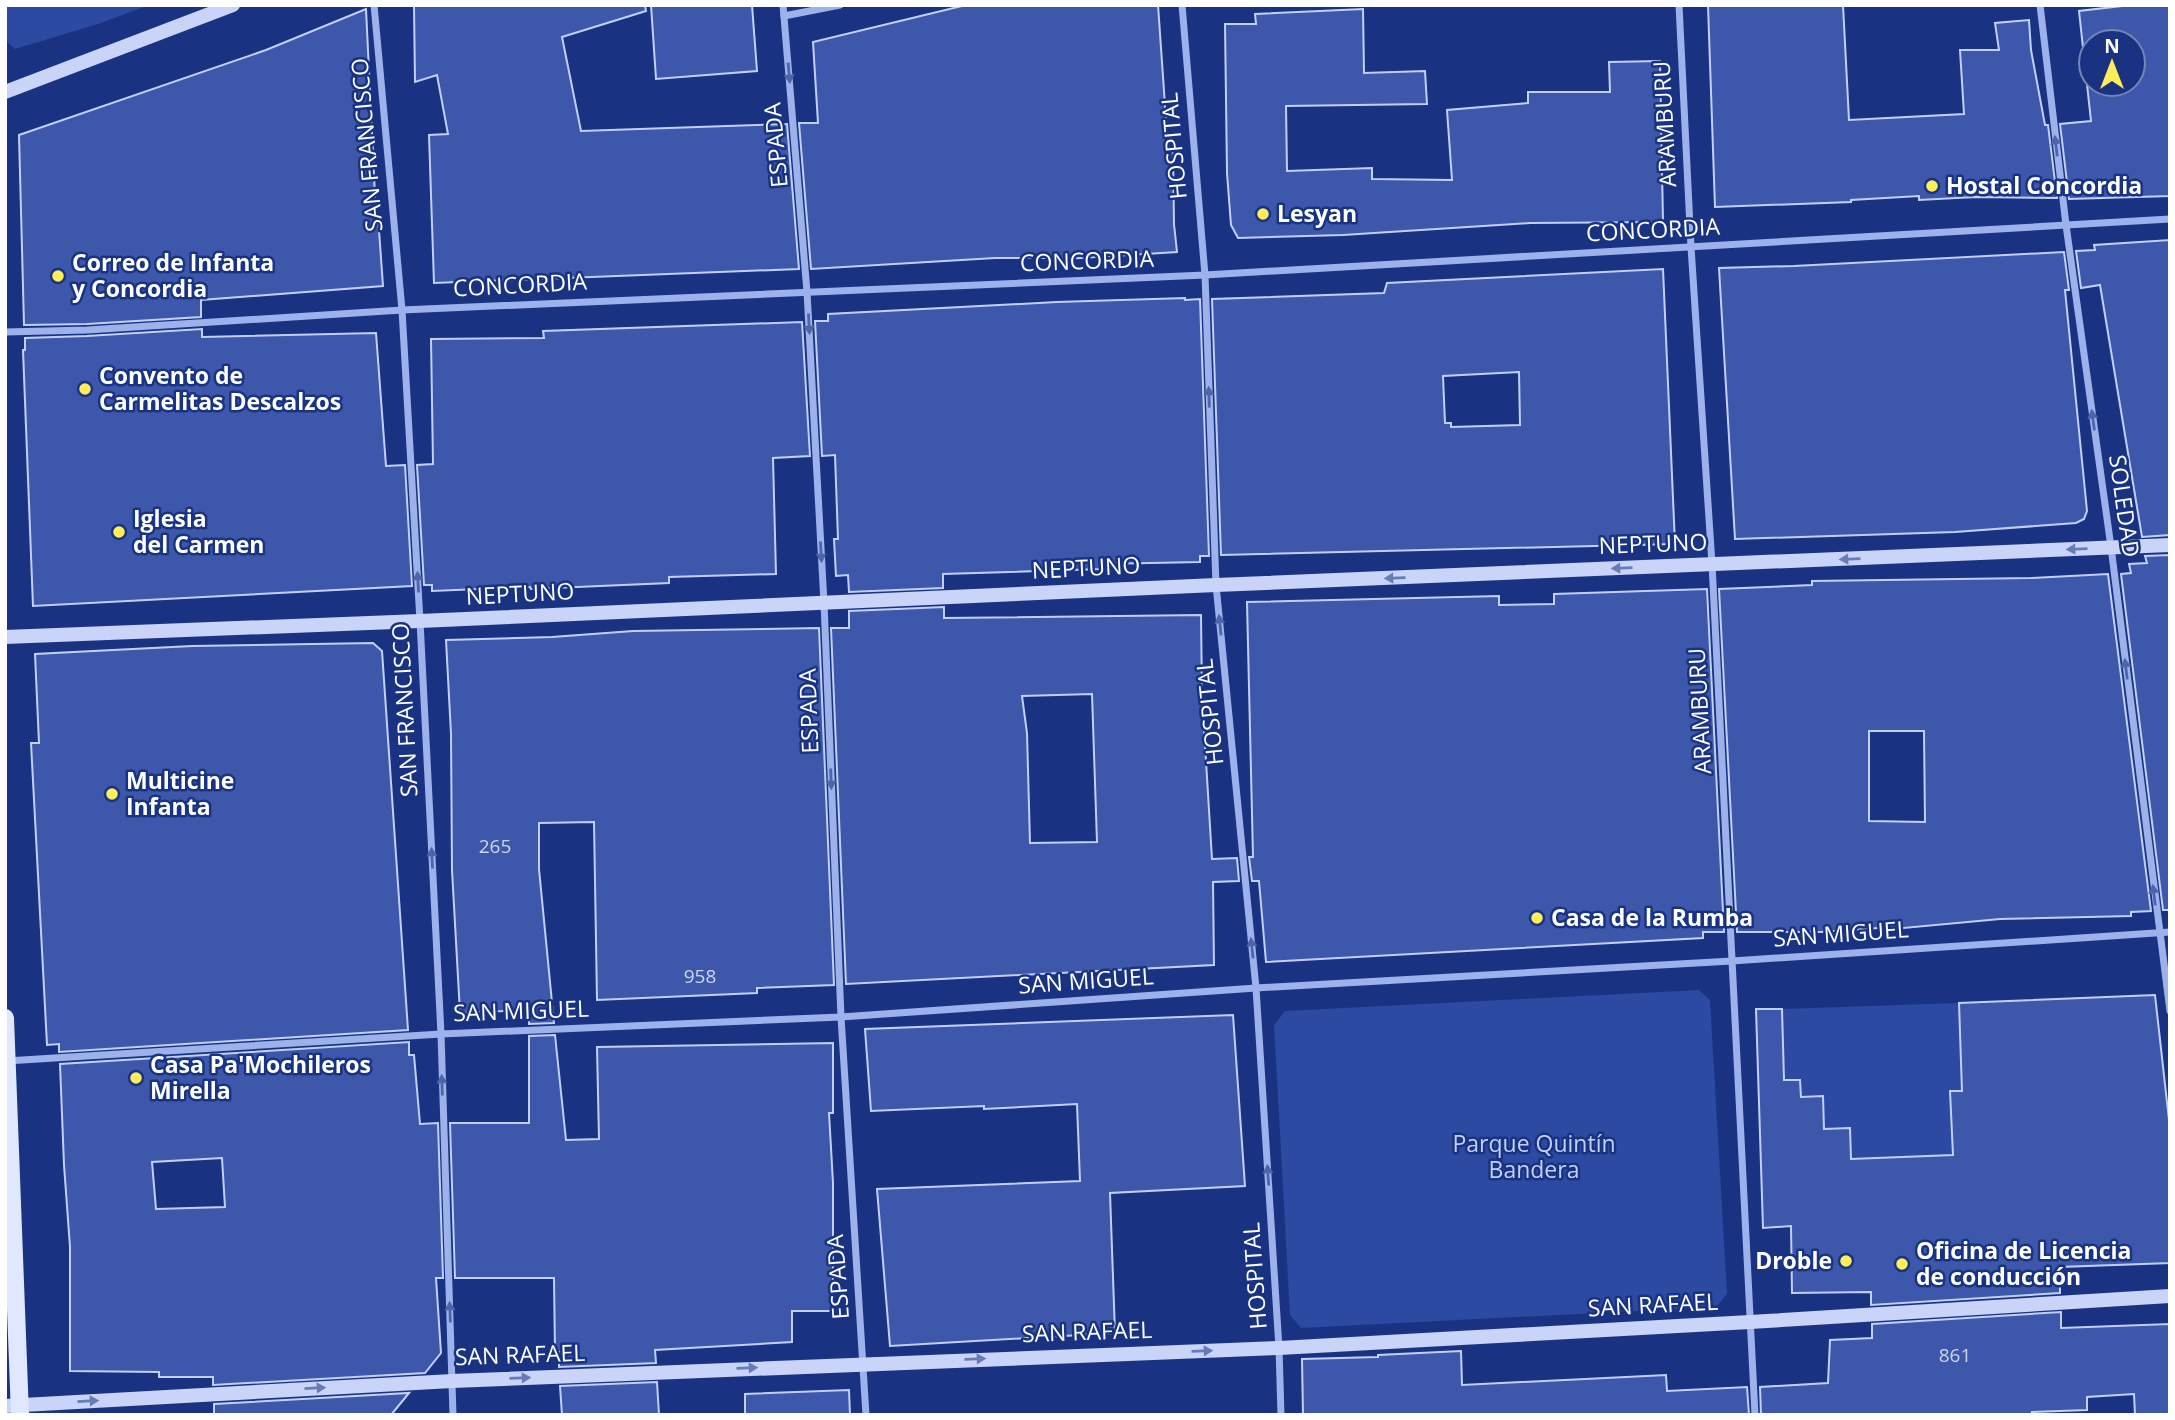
<svg xmlns="http://www.w3.org/2000/svg" width="2175" height="1420" viewBox="0 0 2175 1420" font-family="'Open Sans',sans-serif">
<style>
.green{fill:#2c4aa1}
.building{fill:#3d58aa;stroke:#c1d0f8;stroke-width:2;fill-rule:evenodd}
.lines{fill:none;stroke-linecap:round;stroke-linejoin:round}
.street{stroke:#9db1eb;stroke-width:7}
.secondary{stroke:#c9d4f8;stroke-width:14}
.primary{stroke:#e1e7ff;stroke-width:18}
.oneway{fill:#4e65ac}
.oneway2{fill:#687bb7}
.poi-dot{fill:#ffee57;stroke:#193382;stroke-width:2.5}
.labels{text-anchor:middle;stroke-width:5;stroke-linejoin:round;paint-order:stroke}
.number-label{font-size:19px;fill:#ced5ea}
.street-label{font-size:23px;fill:#fff;stroke:#193382}
.poi-label{font-size:23px;font-weight:bold;fill:#fff;stroke:#193382;text-anchor:start}
.park-label{font-size:23px;fill:#c1d0f8;stroke:#193382}
</style>
<rect width="100%" height="100%" fill="#193382"/>
<g class="green">
<path d="M5 5H149L98 24 15 49 5 40Z"/>
<path d="M1699 990 1710 1000 1727 1294 1716 1307 1301 1328 1290 1315 1274 1025 1285 1011Z"/>
<path d="M1959 1003 1962 1091 1950 1092 1953 1155 1851 1159 1850 1129H1824L1822 1096 1801 1097 1800 1080H1784L1782 1009Z"/>
</g>
<g class="building">
<path d="M414 5H645L646 11 562 37 581 131 787 124 799 269 434 283 429 135 448 134 437 75 415 82Z"/>
<path d="M651 5H752L757 71 656 79Z"/>
<path d="M966 5H1158L1168 148H1173L1174 224 1177 252 1049 260 1048 258H995L811 269 799 123H818L813 42Z"/>
<path d="M1708 5H1843L1849 120 1964 114 1960 50H1999L1995 23 2029 20 2031 50 2045 125H2048L2057 198 1976 197 1919 200V196L1851 200V202L1715 207Z"/>
<path d="M2131 5H2170V196L2069 199 2060 124 2091 121 2079 11ZM2091 42H2133V84H2091Z"/>
<path d="M366 9 376 216H378L383 286 201 300V317L87 324 24 325 19 135 266 50Z"/>
<path d="M1363 9 1364 73 1425 71 1427 104 1286 106 1287 171 1372 168V179L1452 180 1447 110 1528 103V92H1610L1609 62 1660 61 1663 222 1530 223 1343 235 1238 238 1231 225 1227 173 1225 24H1256L1255 14Z"/>
<path d="M2170 240V535L2142 537 2100 285 2081 288 2076 251 2095 250 2094 245Z"/>
<path d="M2064 252 2069 290H2065L2087 511 2084 519 2076 523 1955 532 1735 539 1719 268 1794 266Z"/>
<path d="M1663 269 1675 544 1221 555 1212 299 1384 293 1387 283ZM1519 372 1520 425 1451 427V423H1445L1443 376Z"/>
<path d="M1185 298V300L1200 299 1209 556H1200V562L1101 564 1102 569 943 574V588L849 592 848 575 836 576 834 539H838L835 455 822 456 815 321H828V314L1057 302Z"/>
<path d="M802 322 810 456 773 458 776 574 669 577V583L531 589 530 587 432 591V585H424L417 465 433 464 431 339 544 338 543 331Z"/>
<path d="M202 329V337L376 333 386 466 405 465 412 586 33 606 23 350H25V338L87 336Z"/>
<path d="M2170 555V910H2163L2121 574 2131 573 2129 564 2147 563 2145 556Z"/>
<path d="M2108 574 2151 911 2131 912V916L2000 919 1893 929V927L1821 932H1737L1719 589 1812 585V581L2031 578ZM1869 731H1924L1925 822 1869 821Z"/>
<path d="M1707 589 1724 932H1703V938L1266 962 1259 881H1252L1249 857H1253L1247 602 1499 596V605L1554 604V594Z"/>
<path d="M944 607V618L1201 615 1202 696 1212 859 1237 858 1239 881 1213 882 1214 965 846 984 831 628H849V611ZM1092 694 1097 842 1030 843 1027 733 1022 696Z"/>
<path d="M819 628 834 985 757 988V993L597 1000 594 822 539 823V869L554 1023 529 1024V1010L460 1013 452 870 451 734 446 640 552 637 633 631Z"/>
<path d="M373 643 382 651 408 1030 59 1052V1044L47 1045 31 743H39L35 654 192 646Z"/>
<path d="M2155 995 2170 1129V1263L2060 1267V1293L1871 1305V1292L1792 1293 1791 1226 1763 1228 1756 1009H1782L1784 1080H1800L1801 1097 1823 1096 1824 1129 1850 1128 1851 1159 1953 1155 1950 1091H1962L1959 1003Z"/>
<path d="M1233 1015 1245 1186 1110 1193 1115 1333 890 1346 877 1189 1080 1181 1077 1104 984 1109V1106L871 1111 865 1029Z"/>
<path d="M555 1035 566 1140 599 1139 597 1047 833 1043V1113H829L833 1183V1311H792V1342L655 1350 656 1363 559 1367V1352H555L554 1278H455L450 1123H529V1036Z"/>
<path d="M409 1042V1055H414L420 1124 438 1123 443 1278H436L441 1353 425 1373 213 1385V1377H159V1372L70 1371V1247L64 1165 60 1064ZM222 1158 225 1207 156 1209 152 1162Z"/>
<path d="M2061 1312V1328L2170 1324V1415H2135L2134 1394 2087 1397V1410L2032 1412 2033 1415H1761L1760 1387 1828 1383 1830 1340 1872 1338V1324Z"/>
<path d="M1461 1351 1462 1385 1666 1375 1667 1391 1747 1387 1749 1415H1303L1302 1359 1378 1357V1355Z"/>
<path d="M657 1382 659 1415H562L560 1386Z"/>
<path d="M849 1390 850 1415H745V1394Z"/>
<path d="M409 1393 391 1415H214V1404Z"/>
</g>
<g class="lines">
<g class="street">
<path d="M374 5 402 310 420 621 441 1034 453 1415"/>
<path d="M783 5 807 292 824 603 841 1017 866 1415"/>
<path d="M1182 5 1205 275 1216 585 1256 988 1279 1348 1281 1415"/>
<path d="M1679 5 1691 247 1712 564 1755 1415"/>
<path d="M2040 5 2066 225 2111 547 2170 1011"/>
<path d="M784 16 840 5"/>
<path d="M5 332 87 330 402 310 1205 275 2170 219"/>
<path d="M6 1061 441 1034 841 1017 1256 988 1732 961 2170 932"/>
</g>
<g class="secondary">
<path d="M5 92 233 5"/>
<path d="M5 637 420 621 1216 585 2170 545"/>
<path d="M5 1406 452 1381 1279 1348 1750 1322 2170 1296"/>
</g>
<path class="primary" d="M5 1018 20 1415"/>
</g>
<defs><path id="oneway-solid" d="M-6-.8H1V-3.2L6.5 0L1 3.2V.8H-6Z" transform="scale(1.75)"/></defs>
<g class="oneway">
<use href="#oneway-solid" transform="translate(789 73) rotate(85)"/>
<use href="#oneway-solid" transform="translate(2056 146) rotate(-97)"/>
<use href="#oneway-solid" transform="translate(809 324) rotate(87)"/>
<use href="#oneway-solid" transform="translate(1209 397) rotate(-92)"/>
<use href="#oneway-solid" transform="translate(2093 420) rotate(-98)"/>
<use href="#oneway-solid" transform="translate(821 552) rotate(87)"/>
<use href="#oneway-solid" transform="translate(418 582) rotate(-93)"/>
<use href="#oneway-solid" transform="translate(1220 625) rotate(-96)"/>
<use href="#oneway-solid" transform="translate(2126 669) rotate(-97)"/>
<use href="#oneway-solid" transform="translate(831 779) rotate(88)"/>
<use href="#oneway-solid" transform="translate(432 858) rotate(-93)"/>
<use href="#oneway-solid" transform="translate(2154 895) rotate(-97)"/>
<use href="#oneway-solid" transform="translate(1252 948) rotate(-96)"/>
<use href="#oneway-solid" transform="translate(442 1085) rotate(-92)"/>
<use href="#oneway-solid" transform="translate(1268 1175) rotate(-94)"/>
<use href="#oneway-solid" transform="translate(450 1312) rotate(-92)"/>
</g>
<g class="oneway2">
<use href="#oneway-solid" transform="translate(2077 549) rotate(178)"/>
<use href="#oneway-solid" transform="translate(1850 559) rotate(178)"/>
<use href="#oneway-solid" transform="translate(1622 568) rotate(178)"/>
<use href="#oneway-solid" transform="translate(1395 578) rotate(178)"/>
<use href="#oneway-solid" transform="translate(1202 1351) rotate(-2)"/>
<use href="#oneway-solid" transform="translate(975 1359) rotate(-2)"/>
<use href="#oneway-solid" transform="translate(747 1368) rotate(-2)"/>
<use href="#oneway-solid" transform="translate(520 1378) rotate(-2)"/>
<use href="#oneway-solid" transform="translate(315 1388) rotate(-3)"/>
<use href="#oneway-solid" transform="translate(88 1401) rotate(-3)"/>
</g>
<g class="poi-dot">
<circle cx="1932" cy="186" r="7"/>
<circle cx="1263" cy="214" r="7"/>
<circle cx="58" cy="276" r="7"/>
<circle cx="85" cy="389" r="7"/>
<circle cx="119" cy="532" r="7"/>
<circle cx="112" cy="794" r="7"/>
<circle cx="1537" cy="918" r="7"/>
<circle cx="136" cy="1078" r="7"/>
<circle cx="1846" cy="1261" r="7"/>
<circle cx="1902" cy="1264" r="7"/>
</g>
<g class="labels">
<g class="number-label">
<text x="495" y="853">265</text>
<text x="700" y="983">958</text>
<text x="1955" y="1362">861</text>
</g>
<g class="street-label">
<text transform="translate(1665 124) rotate(-93)" y="8">ARAMBURU</text>
<text transform="translate(367 145) rotate(-95)" y="8">SAN FRANCISCO</text>
<text transform="translate(776 145) rotate(-95)" y="8">ESPADA</text>
<text transform="translate(1174 146) rotate(-95)" y="8">HOSPITAL</text>
<text transform="translate(1653 230) rotate(-3)" y="8">CONCORDIA</text>
<text transform="translate(1087 261) rotate(-2)" y="8">CONCORDIA</text>
<text transform="translate(520 285) rotate(-3)" y="8">CONCORDIA</text>
<text transform="translate(2124 506) rotate(82)" y="8">SOLEDAD</text>
<text transform="translate(1653 544) rotate(-2)" y="8">NEPTUNO</text>
<text transform="translate(1086 568) rotate(-3)" y="8">NEPTUNO</text>
<text transform="translate(520 594) rotate(-3)" y="8">NEPTUNO</text>
<text transform="translate(405 710) rotate(-93)" y="8">SAN FRANCISCO</text>
<text transform="translate(809 711) rotate(-92)" y="8">ESPADA</text>
<text transform="translate(1700 711) rotate(-93)" y="8">ARAMBURU</text>
<text transform="translate(1210 712) rotate(-96)" y="8">HOSPITAL</text>
<text transform="translate(1841 934) rotate(-4)" y="8">SAN MIGUEL</text>
<text transform="translate(1086 981) rotate(-4)" y="8">SAN MIGUEL</text>
<text transform="translate(521 1011) rotate(-2)" y="8">SAN MIGUEL</text>
<text transform="translate(1255 1276) rotate(-94)" y="8">HOSPITAL</text>
<text transform="translate(838 1277) rotate(-94)" y="8">ESPADA</text>
<text transform="translate(1653 1305) rotate(-3)" y="8">SAN RAFAEL</text>
<text transform="translate(1087 1332) rotate(-2)" y="8">SAN RAFAEL</text>
<text transform="translate(520 1355) rotate(-2)" y="8">SAN RAFAEL</text>
</g>
<g class="poi-label">
<text x="1946" y="194">Hostal Concordia</text>
<text x="1277" y="222">Lesyan</text>
<text x="72" y="271">Correo de Infanta<tspan x="72" dy="26">y Concordia</tspan></text>
<text x="99" y="384">Convento de<tspan x="99" dy="26">Carmelitas Descalzos</tspan></text>
<text x="133" y="527">Iglesia<tspan x="133" dy="26">del Carmen</tspan></text>
<text x="126" y="789">Multicine<tspan x="126" dy="26">Infanta</tspan></text>
<text x="1551" y="926">Casa de la Rumba</text>
<text x="150" y="1073">Casa Pa'Mochileros<tspan x="150" dy="26">Mirella</tspan></text>
<text x="1916" y="1259">Oficina de Licencia<tspan x="1916" dy="26">de conducción</tspan></text>
<text x="1832" y="1269" text-anchor="end">Droble</text>
</g>
<g class="park-label">
<text x="1534" y="1152">Parque Quintín<tspan x="1534" dy="26">Bandera</tspan></text>
</g>
</g>
<rect width="2175" height="1420" fill="none" stroke="#ffffff" stroke-width="14"/>
<g transform="translate(2112 63)"><circle r="33" fill="#193382" stroke="#7585b4" stroke-width="2"/>
<path d="M0-5L12 26L0 18L-12 26Z" fill="#ffee57"/>
<text y="-10" font-size="19" font-weight="bold" text-anchor="middle" fill="#ffffff">N</text>
</g>
</svg>
